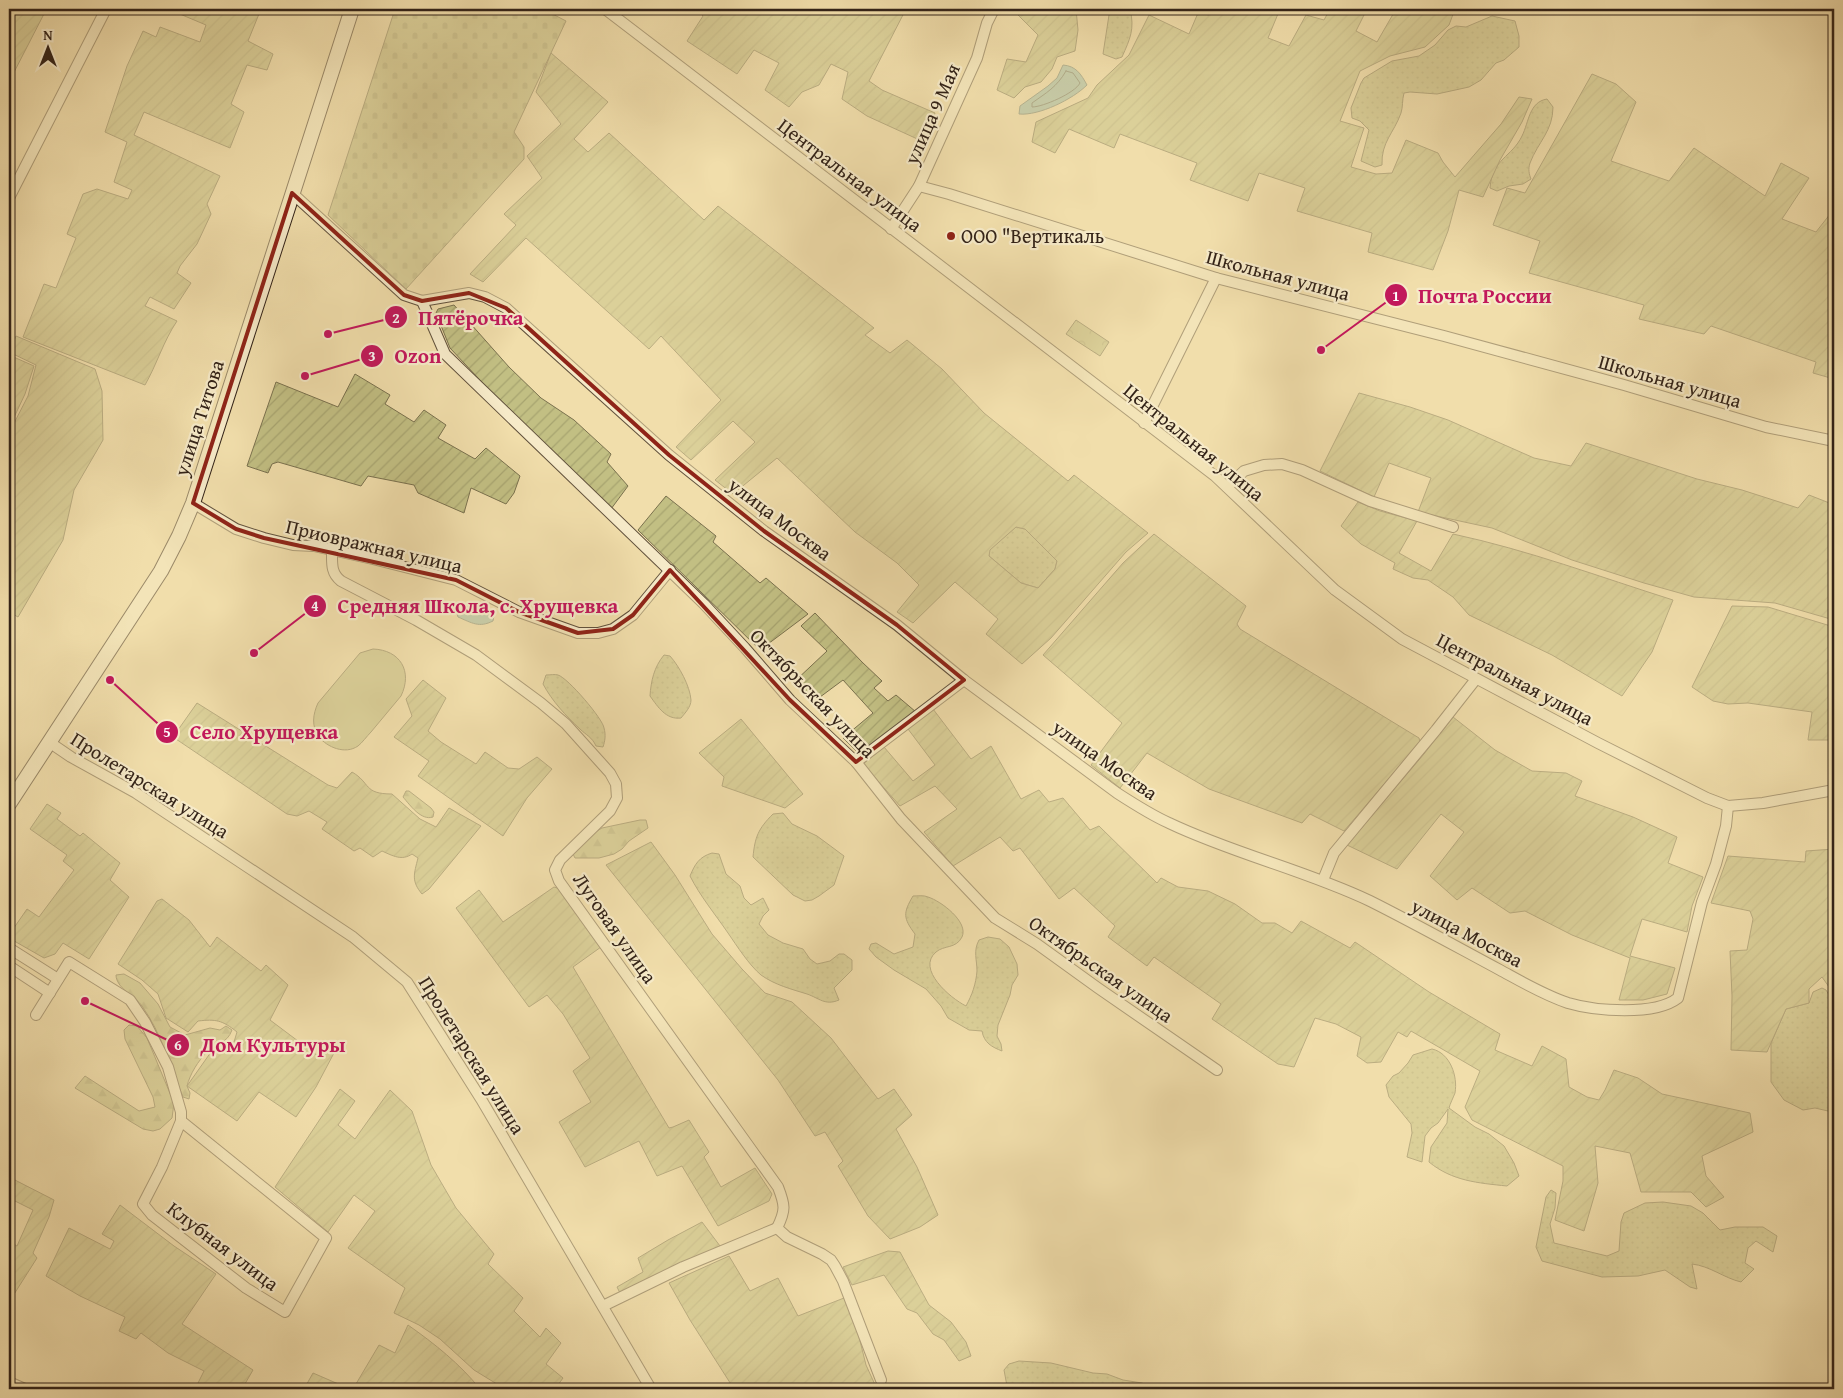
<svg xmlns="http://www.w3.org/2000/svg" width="1843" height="1398" viewBox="0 0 1843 1398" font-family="'Gentium Book Plus',serif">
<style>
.grass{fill:url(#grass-dots);stroke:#7a714e}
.forest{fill:url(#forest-firs);stroke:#7a714e}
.cemetery{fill:url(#cemetery-stones);stroke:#7a714e}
.park{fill:url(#park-crowns);stroke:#7a714e}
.garden{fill:url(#garden-furrows);stroke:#7a714e;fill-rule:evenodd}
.pitch{fill:#c2bf83;stroke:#7a714e}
.water{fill:#9bbcaa;stroke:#717f70}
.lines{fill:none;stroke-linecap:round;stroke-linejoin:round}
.shore{stroke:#677061;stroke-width:1}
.minor-casing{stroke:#62523d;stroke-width:12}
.secondary-casing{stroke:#332318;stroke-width:16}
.minor{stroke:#f6eac8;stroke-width:10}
.secondary{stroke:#f6eac8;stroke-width:14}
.marked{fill:none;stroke:#8f2418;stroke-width:4;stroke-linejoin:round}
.poi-dot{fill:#8f2418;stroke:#f6eac8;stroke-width:2}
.labels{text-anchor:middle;stroke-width:4.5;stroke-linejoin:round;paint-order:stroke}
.street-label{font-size:20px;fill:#332318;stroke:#f6eac8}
.poi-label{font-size:20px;fill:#332318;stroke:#f6eac8;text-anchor:start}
.leader{fill:none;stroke:#c2185b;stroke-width:2}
.callout-dot{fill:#c2185b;stroke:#f6eac8;stroke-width:2}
.mark-label{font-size:15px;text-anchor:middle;font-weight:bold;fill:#fff}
.callout-label{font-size:21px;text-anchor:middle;font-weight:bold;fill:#c2185b;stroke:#f6eac8;stroke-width:4.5;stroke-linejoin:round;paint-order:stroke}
</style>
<defs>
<pattern id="grass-dots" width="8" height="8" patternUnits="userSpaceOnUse" patternTransform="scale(1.25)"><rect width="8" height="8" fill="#c2bf83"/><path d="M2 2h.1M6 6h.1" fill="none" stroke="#a7a470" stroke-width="1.8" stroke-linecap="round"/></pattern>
<pattern id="forest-firs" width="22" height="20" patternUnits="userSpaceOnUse" patternTransform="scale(1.25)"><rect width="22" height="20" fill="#c2bf83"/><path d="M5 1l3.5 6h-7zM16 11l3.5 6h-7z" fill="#a7a470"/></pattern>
<pattern id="cemetery-stones" width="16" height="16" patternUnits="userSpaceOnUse" patternTransform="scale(1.25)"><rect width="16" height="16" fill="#c2bf83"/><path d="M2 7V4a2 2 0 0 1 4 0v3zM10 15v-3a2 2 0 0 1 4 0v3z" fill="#a7a470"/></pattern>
<pattern id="park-crowns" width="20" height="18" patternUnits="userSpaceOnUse" patternTransform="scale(1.25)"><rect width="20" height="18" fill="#c2bf83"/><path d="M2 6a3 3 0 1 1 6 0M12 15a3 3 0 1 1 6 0" fill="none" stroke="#a7a470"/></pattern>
<pattern id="garden-furrows" width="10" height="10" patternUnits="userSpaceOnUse" patternTransform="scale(1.25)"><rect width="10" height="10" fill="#c2bf83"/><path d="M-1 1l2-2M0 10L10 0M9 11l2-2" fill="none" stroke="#a7a470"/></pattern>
</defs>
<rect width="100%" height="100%" fill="#f1deab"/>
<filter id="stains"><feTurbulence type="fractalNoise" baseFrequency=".004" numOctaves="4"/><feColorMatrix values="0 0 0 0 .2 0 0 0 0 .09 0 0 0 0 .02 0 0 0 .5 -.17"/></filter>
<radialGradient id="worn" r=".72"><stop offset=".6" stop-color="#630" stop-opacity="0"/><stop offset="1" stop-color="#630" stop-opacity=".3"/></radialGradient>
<g class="grass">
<path d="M1105 9H1130C1135 29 1130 39 1122 57L1116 59 1103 54 1109 15Z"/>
<path d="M1492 16 1515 21 1519 36V47L1504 60 1496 63 1481 80 1469 87 1437 94 1410 92 1404 93C1402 100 1403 107 1401 113 1394 133 1381 142 1382 165L1375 167 1361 161 1369 130 1360 121 1352 118 1351 108 1361 83 1364 78 1392 61 1419 56 1435 45 1448 30 1456 26 1466 27Z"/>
<path d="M1547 99 1553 107C1553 131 1538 142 1530 163 1528 169 1529 174 1531 179L1523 184 1509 186 1497 191 1490 188C1492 159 1512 157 1522 136 1529 122 1529 102 1547 99Z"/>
<path d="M1016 527 1025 529 1057 561 1055 569 1038 588 1021 583 989 556V550Z"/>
<path d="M664 655 670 656C679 666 690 686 691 700 691 707 685 713 681 718 666 720 658 707 650 696 651 681 654 667 664 655Z"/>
<path d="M546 675C550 675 555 674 558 675 568 678 603 719 604 728 606 735 605 741 603 747L596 746C592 737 586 735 580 729 566 716 552 701 543 684Z"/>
<path d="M783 813 792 824 817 836 844 856 834 885 819 896 812 900 805 901 793 895 753 857C755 837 758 829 773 814Z"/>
<path d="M712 853 719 854 726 874 740 886 744 898 751 905 763 898 769 910 763 916 759 924 768 935 783 943 803 949 810 959 817 964 830 961 839 954H844L852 960V970L834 988 839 1000C825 1006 819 998 807 994 791 989 775 985 761 975 749 965 737 946 728 933 715 914 700 896 690 876 695 864 699 857 712 853Z"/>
<path d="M913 896C918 896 924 895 928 897 941 901 969 922 962 937 956 949 944 945 936 952 916 969 950 998 966 1006 972 995 976 984 977 971 977 960 973 951 979 940L988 937 1000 939 1009 947 1017 964 1018 975 1012 985 1010 995 998 1025 997 1036 1001 1044 1002 1051C992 1047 984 1043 982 1031L969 1030 948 1018 941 1006 926 989 894 970 876 957 869 949 871 944 876 943 894 954 913 947 915 934C903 918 903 913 913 896Z"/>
<path d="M1822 988 1826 990 1834 1003V1115L1828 1111 1815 1108 1803 1110 1784 1100 1771 1082V1043L1786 1009 1809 1003 1813 992Z"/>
<path d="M1432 1049C1450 1053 1458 1076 1455 1093 1453 1098 1450 1104 1449 1108L1475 1127 1489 1134 1504 1146 1514 1163 1519 1176 1507 1186C1478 1183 1452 1181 1429 1162L1431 1147 1447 1123 1448 1109 1438 1123 1431 1128 1425 1136 1422 1162 1407 1157 1412 1133 1411 1124 1389 1097 1386 1085 1393 1076 1399 1073 1408 1063 1413 1055Z"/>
<path d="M1551 1190 1556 1193 1555 1208 1550 1224 1554 1243 1607 1256 1619 1251 1621 1222 1624 1213 1645 1203 1663 1202 1691 1206 1703 1213 1720 1230 1735 1227H1763L1777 1236 1773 1252 1756 1241 1748 1248 1745 1263 1754 1269 1741 1282C1724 1278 1710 1266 1692 1264L1697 1289 1690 1287 1665 1270 1638 1276 1602 1277 1542 1261 1536 1247 1546 1197Z"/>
<path d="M1019 1361 1051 1363 1093 1373 1107 1374 1123 1380 1142 1383 1156 1389H1011L1007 1386 1004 1370 1009 1364Z"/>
</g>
<g class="forest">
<path d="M406 791H409L431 808 434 812 433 817C421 821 410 805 403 797Z"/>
<path d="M640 820H646L648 828 629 841 622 849 614 854 599 858H575L573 854 592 834 602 828Z"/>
<path d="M124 974 140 983 158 1004 170 1027 185 1035 210 1028 220 1030 226 1026 232 1030C227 1044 217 1042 207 1052 198 1061 190 1074 187 1086L190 1093 189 1099 183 1097C170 1066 162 1034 142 1006 135 996 116 988 116 975Z"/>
<path d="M129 1025 137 1026 147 1038 174 1103 172 1118 160 1129 153 1131 143 1129 75 1088 85 1076 139 1111 155 1107 153 1097 125 1039 124 1030Z"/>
</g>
<path class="cemetery" d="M395 9H543L566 21 514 132 524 147V159L406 289 328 215Z"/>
<path class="park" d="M1076 320 1109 342 1100 356 1066 334Z"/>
<g class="garden">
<path d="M9 9H43L46 10 9 82Z"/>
<path d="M168 9H261L248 41 273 54 267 70 247 65 231 104 244 112 230 148 144 112 134 135 220 176 207 204 211 214 197 244 180 266 177 273 191 283 174 309 150 297 145 306 177 321C163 342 157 364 145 385L23 337 44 284 56 288 76 238 67 234 83 194 97 189 128 199 132 190 114 182 127 142 105 132 127 66 143 31 156 37 160 27 200 42 206 25Z"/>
<path d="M697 9H906L869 81 882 90 935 113 924 142 867 116 842 99 848 72 831 64 819 85 802 92 789 107 765 90 779 63 754 50 737 74 687 41 703 16Z"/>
<path d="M1012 9H1076L1078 30 1075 51 1057 57 1052 69 1041 82 1025 87 1014 98 997 90 1007 59 1026 62 1038 35Z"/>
<path d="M1212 9H1280L1268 38 1289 46 1306 15 1324 20 1330 9H1367L1356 31 1377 42 1396 9H1455L1449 25 1425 47 1390 56 1360 71 1340 121 1364 128 1351 167 1376 174 1392 173 1406 140 1438 153 1443 162 1455 177 1501 124 1519 97 1532 99 1522 122 1500 160 1483 197 1459 190 1448 231 1433 270 1368 252 1372 233 1297 211 1305 188 1259 173 1248 201 1190 180 1197 163 1120 134 1114 148 1069 129 1055 153 1032 142 1036 122 1088 98 1097 85 1129 55 1149 15 1189 34 1198 13 1209 15Z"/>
<path d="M551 53 608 102 574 139 588 152 609 133 704 220 718 206 874 328 865 335 890 353 907 340 942 369 984 413 1068 481 1074 475 1148 533 1126 552 1051 638 1022 664 986 634 998 619 955 582 913 623 897 612 919 585 897 563 855 532 777 458 733 494 715 480 755 442 733 421 691 460 676 447 721 400 661 336 649 349 526 238 483 282 470 274 516 225 504 214 542 178 527 156 561 124 536 92ZM1016 527 1025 529 1057 561 1055 569 1038 588 1021 583 989 556 990 550Z"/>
<path d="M1592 74 1616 84 1636 102 1611 161 1669 181 1694 148 1765 196 1781 163 1809 178 1782 219 1816 232 1834 209V379L1813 373 1816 362 1711 326 1704 334 1639 319 1644 305 1529 273 1540 241 1493 225 1507 188 1525 193Z"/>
<path d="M454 305 509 367 541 398 574 420 611 454 607 462 628 486 611 509 479 379 450 348 436 313 438 309Z"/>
<path d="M16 336 95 369 102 391 103 440 74 490 63 540 18 617 9 612V433L28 396 36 365 9 352Z"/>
<path d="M9 355 34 366 25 394 9 428Z"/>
<path d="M355 374 390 395 385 404 414 422 424 410 446 425 438 438 475 459 486 448 520 476 514 493 506 504 471 488 464 513 418 493 414 485 368 476 361 486 278 462 272 464 268 473 247 466 276 382 338 407Z"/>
<path d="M1359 393 1410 407 1448 420 1534 458 1571 466 1586 443 1697 479 1742 490 1798 508 1809 495 1832 504 1834 501V620L1775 603 1694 597 1644 583 1572 560 1492 528 1418 512 1431 478 1389 463 1374 497 1320 471Z"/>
<path d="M666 496 716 536 713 542 760 583 766 578 808 614 760 650 638 530Z"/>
<path d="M1358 502 1380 511 1417 521 1399 553 1431 571 1453 534C1528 550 1600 577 1673 600L1652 652 1622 696 1552 655 1469 615 1453 597 1428 580 1413 578 1393 569 1395 563 1361 544 1341 526Z"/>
<path d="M1154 534 1246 606 1237 624 1240 629 1419 738 1420 742 1344 831 1310 814 1302 823 1209 789 1147 753 1120 788 1091 765 1122 723 1043 655 1123 563Z"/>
<path d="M1732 606 1768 607 1834 627V740H1808L1812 712 1748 703 1728 704 1713 701 1692 687Z"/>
<path d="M815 613 862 662 882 681 874 688 888 701 896 695 916 712 859 754 843 738 873 713 843 680 812 703 794 682 827 651 801 626Z"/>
<path d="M423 680 446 698 428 731 441 742 476 764 485 752 508 768 519 769 537 757 552 769 527 798 503 836 418 776 429 761 394 737 412 716 406 699Z"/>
<path d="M197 703 328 785 337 788 352 772C371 783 363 794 392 794L420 819 436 827 449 808 481 826 429 889 422 894C411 881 414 874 418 858L412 854C402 861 393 856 382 851L373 857 360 848 354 851 322 829 327 822 309 811 297 816 287 814 173 737Z"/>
<path d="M933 709 971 759 991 746 1021 799 1039 790 1049 802 1063 798 1090 830 1099 826 1157 883 1161 878 1178 887 1208 891 1235 904 1262 923H1275L1292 933 1301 921 1350 948 1355 942 1429 992 1500 1034 1495 1050 1532 1066 1542 1046 1566 1059 1569 1087 1587 1097 1599 1100 1605 1090 1614 1070 1638 1078 1662 1094 1750 1113 1753 1132 1702 1156 1706 1176 1724 1197 1706 1207 1691 1192H1641L1630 1153 1595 1146 1598 1183 1584 1231 1555 1220 1563 1181V1166L1472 1120 1465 1107 1480 1071 1411 1031 1407 1037 1398 1032 1381 1062 1367 1063 1357 1056 1361 1037 1336 1024 1315 1018 1294 1067 1278 1064 1212 1019 1221 1004 1154 957 1147 966 1108 937 1115 926 1074 888 1059 899 1020 848 1013 851 1000 837 953 866 924 832 957 809 935 786 900 806 863 764 884 747 913 781 935 765 908 729Z"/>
<path d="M1453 717 1495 750 1532 771 1566 773 1582 781 1575 796 1633 817 1677 837 1668 863 1703 877 1692 906 1687 932 1642 919 1630 956 1675 968 1667 994 1643 1000H1619L1630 958 1572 935 1525 911 1510 913 1472 888 1457 900 1430 876 1464 832 1441 814 1397 869 1347 845 1424 754Z"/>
<path d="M741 719 803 794 785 808 722 786 724 777 699 753Z"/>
<path d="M47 804 61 813 57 819 80 836 83 833 120 863 110 880 129 897 89 959 63 943 55 954 44 958 9 938V935L27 909 39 917 74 870 63 861 67 855 30 829Z"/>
<path d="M651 842 675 875 712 934 742 969 765 993 792 1002 831 1038 878 1099 894 1089 912 1115 896 1129 917 1167 938 1215 920 1227 890 1239 868 1216 838 1166 843 1161 825 1132 815 1136 778 1080 606 865Z"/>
<path d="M1834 849V994L1822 977 1809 989V1003L1786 1009 1767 1052 1731 1050 1732 996 1730 951 1747 950 1753 919 1750 911 1711 903 1728 856 1805 862 1806 851Z"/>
<path d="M554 887 560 889 601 947 573 967 669 1128 673 1127 689 1120 709 1152 704 1157 721 1187 755 1168 772 1194 769 1201 718 1226 682 1166 657 1176 639 1141 585 1167 559 1122 591 1102 573 1071 590 1058 563 1014 547 995 529 1007 456 908 479 890 503 922Z"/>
<path d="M162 899 189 920 210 947 217 937 261 971 266 965 288 985 270 1020 318 1056 325 1047 334 1053 316 1087 296 1117 259 1092 237 1121 187 1086 211 1052 234 1042 237 1032C222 1020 216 1019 198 1021L188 1032 166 1018 158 994 142 980 118 964 157 901Z"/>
<path d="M340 1089 355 1101 338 1125 355 1139 390 1090 412 1111 431 1165 456 1208 494 1254 488 1264 523 1298 514 1311 540 1337 546 1328 561 1343 546 1364 563 1378 555 1389H505L474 1370 440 1339 419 1325 394 1313 405 1288 348 1248 375 1211 354 1195 328 1232 275 1187Z"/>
<path d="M11 1178 54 1200 49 1217 33 1253 37 1258 11 1299 9 1298V1241L17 1246 33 1210 9 1198V1181Z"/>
<path d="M120 1205 174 1246 216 1274 182 1324 253 1370 242 1389H195L204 1371 168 1353 141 1333 136 1339 119 1331 125 1317 80 1296 46 1276 69 1228 110 1249 114 1241 102 1234Z"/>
<path d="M702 1222 720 1246 620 1293 617 1287 643 1272 638 1258 668 1240Z"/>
<path d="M888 1251 900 1252 929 1305 951 1322 966 1342 971 1356 959 1361 944 1340 933 1334 917 1313 907 1309 884 1275 852 1285 843 1267Z"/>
<path d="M729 1256 750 1291 778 1278 798 1316 844 1298 857 1329 866 1365 877 1389H734L690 1320 669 1283Z"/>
<path d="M408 1325C435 1344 460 1364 480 1389H353L379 1345 395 1353Z"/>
<path d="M313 1373 350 1389H304Z"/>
</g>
<path class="pitch" d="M373 649C400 650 413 671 401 696 391 708 381 720 371 732 367 736 362 743 358 746 345 755 327 747 319 737 311 726 313 714 318 703L360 653Z"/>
<g class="water">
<path d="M1063 65C1076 66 1081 74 1087 85 1073 99 1039 116 1019 114L1020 106 1048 86 1057 78Z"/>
<path d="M465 605 492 615 494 616 493 621C479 628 472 623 458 617L456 611 460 606Z"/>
</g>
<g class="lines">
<path class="shore" d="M1066 71 1073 73 1080 83C1075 93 1043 107 1032 107V103C1046 93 1057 87 1066 71Z"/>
<defs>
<g id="minor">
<path d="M605 9 1215 476 1335 590 1402 639 1598 743 1707 798 1728 806 1763 803 1834 790"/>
<path d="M919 186 949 194 1216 278 1444 336 1624 385 1766 427 1834 441"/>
<path d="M292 193 404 295 422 301 469 293 485 297 506 308 669 455 764 531 897 625 964 680 1117 793C1134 804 1151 815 1169 823 1234 854 1305 870 1370 901 1414 923 1457 947 1500 970 1522 982 1544 995 1568 1003 1595 1011 1655 1016 1678 998L1702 902 1716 864 1726 826 1728 806"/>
<path d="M9 198 106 9"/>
<path d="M891 229 919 186 977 58 987 23 994 9"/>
<path d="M422 301 445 354 704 604 745 648 790 700 856 762 901 819 995 918 1037 944 1098 988 1217 1070"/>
<path d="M1144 423 1216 278"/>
<path d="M1227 487 1244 471 1264 465 1282 464 1302 470 1370 501 1453 527"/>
<path d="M193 503 236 529 264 538 293 545 314 546 373 559 456 580 519 612 578 633H598L613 629 633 615 670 570"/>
<path d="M332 552C332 564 331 573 341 581L416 620 476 655 541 703 566 724 610 773 616 784 617 798 610 811 560 860 555 870 559 881 778 1187C785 1205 786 1210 777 1228L787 1237 822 1254 831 1260 835 1266 843 1281 881 1380"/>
<path d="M49 742 71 757 136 793 353 937 407 982 481 1099 651 1389"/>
<path d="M856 762 964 680"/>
<path d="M1323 880 1334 853 1436 730 1476 679"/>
<path d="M9 948 58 979"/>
<path d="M9 966 50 993"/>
<path d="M36 1015 69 962 130 1000 145 1022 168 1067 181 1112V1121L162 1167 143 1204 152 1215 246 1288 285 1312 326 1238 181 1121"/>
<path d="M603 1306 683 1267 777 1228"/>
<path d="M9 1382 25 1389"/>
</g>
<path id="secondary" d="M9 804 161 571 179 536 193 503 352 9"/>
</defs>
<use href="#minor" class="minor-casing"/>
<use href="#secondary" class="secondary-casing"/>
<use href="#minor" class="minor"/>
<use href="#secondary" class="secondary"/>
</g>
<path d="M0 0H1843V1398H0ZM292 193 404 295 422 301 469 293 506 308 669 455 764 531 897 625 964 680 856 762 790 700 670 570 633 615 613 629 578 633 519 612 456 580 264 538 236 529 193 503Z" fill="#f1deab" fill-opacity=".55" fill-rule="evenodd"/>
<path class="marked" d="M292 193 404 295 422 301 469 293 506 308 669 455 764 531 897 625 964 680 856 762 790 700 670 570 633 615 613 629 578 633 519 612 456 580 264 538 236 529 193 503Z"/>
<circle class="poi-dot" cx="951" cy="236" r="5"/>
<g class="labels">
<g class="street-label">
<text transform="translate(932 114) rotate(-66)" y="7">улица 9 Мая</text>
<text transform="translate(850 175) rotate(37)" y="7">Центральная улица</text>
<text transform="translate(1278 275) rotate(15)" y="7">Школьная улица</text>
<text transform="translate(1670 381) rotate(16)" y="7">Школьная улица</text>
<text transform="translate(199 418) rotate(-72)" y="7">улица Титова</text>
<text transform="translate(1194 442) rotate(39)" y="7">Центральная улица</text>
<text transform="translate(780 519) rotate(37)" y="7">улица Москва</text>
<text transform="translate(374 546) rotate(13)" y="7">Приовражная улица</text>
<text transform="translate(1515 679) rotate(28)" y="7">Центральная улица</text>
<text transform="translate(813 693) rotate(46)" y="7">Октябрьская улица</text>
<text transform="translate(1105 760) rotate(35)" y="7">улица Москва</text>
<text transform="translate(150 785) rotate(32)" y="7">Пролетарская улица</text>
<text transform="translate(615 928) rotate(55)" y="7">Луговая улица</text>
<text transform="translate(1467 933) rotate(28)" y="7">улица Москва</text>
<text transform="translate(1101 969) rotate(35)" y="7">Октябрьская улица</text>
<text transform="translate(472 1055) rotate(58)" y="7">Пролетарская улица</text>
<text transform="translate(223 1246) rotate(37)" y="7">Клубная улица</text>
</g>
<g class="poi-label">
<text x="961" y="243">ООО "Вертикаль</text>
</g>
</g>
<path class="leader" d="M1321 350L1396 295M328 334L396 317M305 376L372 356M254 653L315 606M110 680L167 732M85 1001L178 1045"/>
<g class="callout-dot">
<circle cx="1321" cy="350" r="5"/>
<circle cx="328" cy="334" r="5"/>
<circle cx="305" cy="376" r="5"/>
<circle cx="254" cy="653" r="5"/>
<circle cx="110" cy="680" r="5"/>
<circle cx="85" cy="1001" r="5"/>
<circle cx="1396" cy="295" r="12"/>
<circle cx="396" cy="317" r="12"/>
<circle cx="372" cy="356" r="12"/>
<circle cx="315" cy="606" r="12"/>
<circle cx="167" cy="732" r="12"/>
<circle cx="178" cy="1045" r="12"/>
</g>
<g class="mark-label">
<text x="1396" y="301">1</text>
<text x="396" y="323">2</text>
<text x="372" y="361">3</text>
<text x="315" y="611">4</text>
<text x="167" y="737">5</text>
<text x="178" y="1050">6</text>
</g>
<g class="callout-label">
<text x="1485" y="303">Почта России</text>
<text x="471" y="325">Пятёрочка</text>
<text x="418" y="363">Ozon</text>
<text x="478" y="613">Средняя Школа, с. Хрущевка</text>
<text x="264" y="739">Село Хрущевка</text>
<text x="273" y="1052">Дом Культуры</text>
</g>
<rect width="1843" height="1398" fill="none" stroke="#f1deab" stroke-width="30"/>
<rect x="10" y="10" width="1823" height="1378" fill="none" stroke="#332318" stroke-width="2.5"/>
<rect x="15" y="15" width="1813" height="1368" fill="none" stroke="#332318"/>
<g transform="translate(48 48)" stroke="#f6eac8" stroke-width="4" paint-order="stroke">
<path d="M0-4L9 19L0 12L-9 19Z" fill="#332318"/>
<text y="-8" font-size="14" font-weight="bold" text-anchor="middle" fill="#332318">N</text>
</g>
<rect width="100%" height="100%" filter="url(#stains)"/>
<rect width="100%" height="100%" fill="url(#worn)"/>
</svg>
